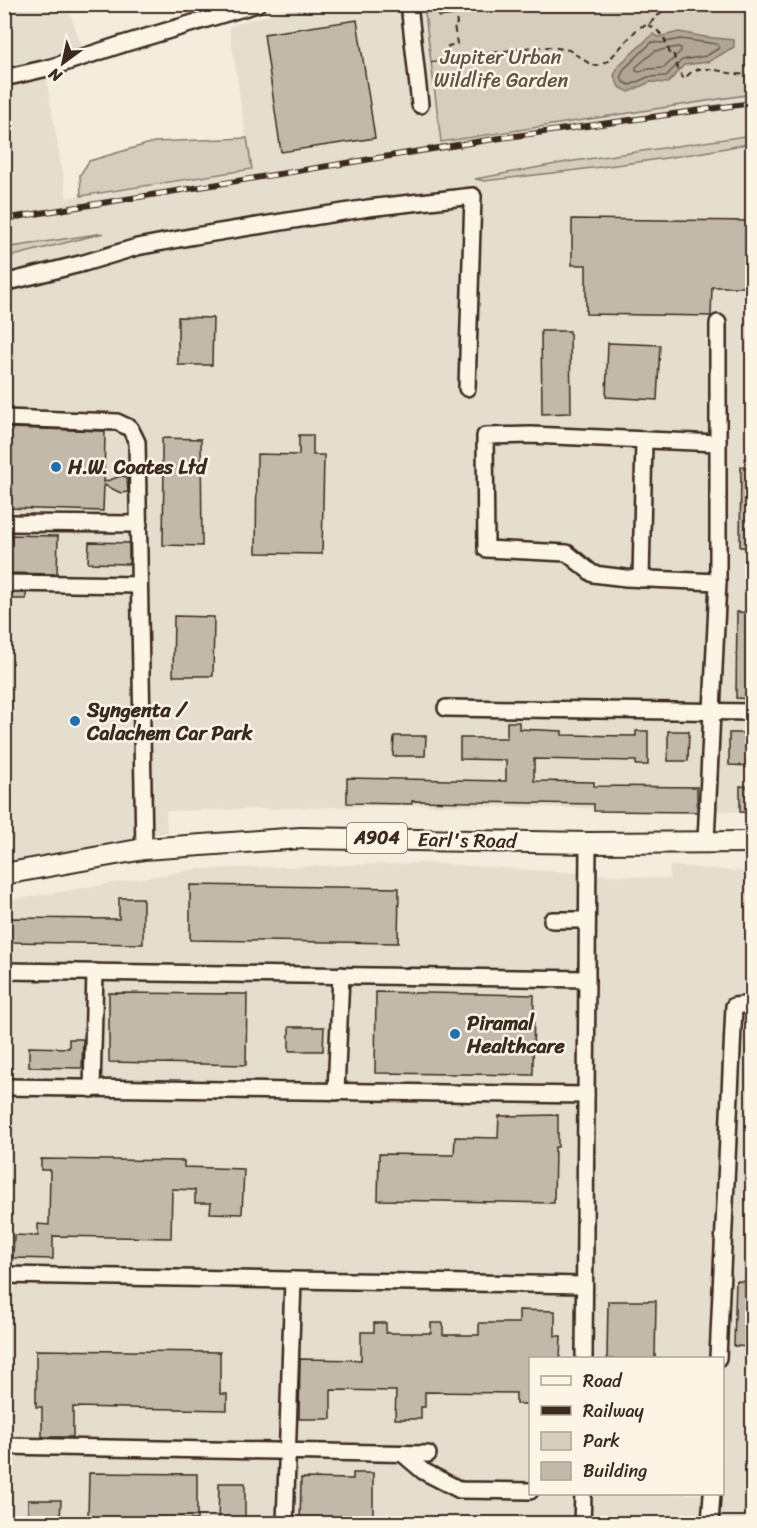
<svg xmlns="http://www.w3.org/2000/svg" width="757" height="1528" viewBox="0 0 757 1528" font-family="Sriracha,sans-serif">
<style>
.built{fill:#e5ddce;fill-rule:evenodd}
.green{fill:#d6cdbd;stroke:#887c6e;stroke-width:1.5}
.water{fill:#b0a596;stroke:#817466;stroke-width:1.5}
.lines{fill:none;stroke-linecap:round;stroke-linejoin:round}
.shore{stroke:#6a5b4e;stroke-width:1.5}
.building{fill:#c3b9aa;stroke:#3b2a1e;stroke-width:1.5}
.minor-casing{stroke:#3b2a1e;stroke-width:20}
.major-casing{stroke:#3b2a1e;stroke-width:24}
.path{stroke:#3b2a1e;stroke-width:2;stroke-dasharray:6 4.5;stroke-linecap:butt}
.minor{stroke:#fcf5e5;stroke-width:15}
.major{stroke:#fcf5e5;stroke-width:20}
.rail-casing{stroke:#3b2a1e;stroke-width:6}
.rail{stroke:#fcf5e5;stroke-width:4;stroke-dasharray:11;stroke-linecap:butt}
.poi-dot{fill:#1f6fb2;stroke:#fcf5e5;stroke-width:2}
.labels{text-anchor:middle;stroke-width:5;stroke-linejoin:round;paint-order:stroke}
.shield{fill:#fcf5e5;stroke:#75675a;stroke-width:1.5}
.shield-label{font-size:18px;font-weight:bold;fill:#3b2a1e}
.park-label{font-size:20px;fill:#625346;stroke:#fcf5e5}
.poi-label{font-size:20px;font-weight:bold;fill:#3b2a1e;stroke:#fcf5e5;text-anchor:start}
.street-label{font-size:20px;fill:#3b2a1e;stroke:#fcf5e5}
</style>
<rect width="100%" height="100%" fill="#f4eddd"/>
<filter id="ink" filterUnits="userSpaceOnUse"><feTurbulence type="fractalNoise" baseFrequency=".0167" numOctaves="2"/><feDisplacementMap in="SourceGraphic" scale="12" xChannelSelector="R" yChannelSelector="G"/><feConvolveMatrix kernelMatrix="1 2 1 2 8 2 1 2 1" color-interpolation-filters="sRGB"/></filter>
<g filter="url(#ink)">
<g class="built">
<path d="M5 5H67L82 47 43 60 67 198 251 169 229 26 303 5H424L442 142 752 94V812L428 805 166 811 167 832 5 862Z"/>
<path d="M426 863 670 879V866L752 872V1523L5 1524V901L197 869ZM530 1358H722V1494H530Z"/>
</g>
<g class="green">
<path d="M424 5H752V94L441 142Z"/>
<path d="M752 135V143C664 161 574 170 485 181L475 179 567 162Z"/>
<path d="M247 138 252 169 81 196 80 175 89 161 154 142Z"/>
<path d="M104 233 5 258V248Z"/>
</g>
<path class="water" d="M679 32 705 37 734 40V47L708 62 684 65 668 83 650 82 629 92 619 87 614 76 618 66 653 34 659 37Z"/>
<g class="lines">
<g class="shore">
<path d="M680 39 717 44 719 48 706 56 682 60 666 76 648 77 630 85 623 82 621 76 624 69 652 42 661 43Z"/>
<path d="M678 47 681 48V51L664 68 648 69 639 72 636 71V67L655 51Z"/>
</g>
</g>
<g class="building">
<path d="M437 4H451L453 15 439 17Z"/>
<path d="M357 20 375 138 281 152 264 34Z"/>
<path d="M572 219 753 221V287H712L711 316 586 314V265H572Z"/>
<path d="M178 317 213 318 212 365H178Z"/>
<path d="M541 331H570L571 413 542 414Z"/>
<path d="M608 343 660 345 657 400 606 397Z"/>
<path d="M9 428 105 431 104 482 121 476 127 477 128 492 121 493 104 485 103 511 7 508Z"/>
<path d="M299 435H313V455H324L322 554 256 553 257 454 299 455Z"/>
<path d="M162 438 201 439 202 546 163 545 164 464H162Z"/>
<path d="M741 467H753V547H740Z"/>
<path d="M4 535 58 536 57 574 4 573Z"/>
<path d="M89 542 129 543V564L88 563Z"/>
<rect x="4" y="593" width="22" height="6"/>
<path d="M737 612 753 613V699L736 698Z"/>
<path d="M174 616 214 617 213 676H173Z"/>
<path d="M507 722H519V729L562 731V735L636 736V731H648V765H636V761L534 759V781L594 782V786L697 787V812L594 811V804L412 801V804L347 803V778L506 781V760L460 759V738H507Z"/>
<path d="M668 731H689L688 761H668Z"/>
<path d="M729 733H753V766L729 765Z"/>
<path d="M394 736H426L425 756H393Z"/>
<path d="M740 786 753 787V813L740 812Z"/>
<path d="M190 885 399 888 398 943 190 940Z"/>
<path d="M119 898H143V944L7 942V918L119 919Z"/>
<path d="M376 992 534 995 533 1075 375 1073Z"/>
<path d="M109 993 247 994 246 1065 109 1062Z"/>
<path d="M289 1027H324L323 1051H289Z"/>
<path d="M69 1039H83L82 1068 29 1067V1047L69 1048Z"/>
<path d="M558 1115V1147H555L554 1203 378 1200 379 1154 454 1155 455 1137 498 1138 499 1116Z"/>
<path d="M41 1159 184 1161V1167L244 1169 242 1214 210 1213 211 1203H195V1190L172 1189 171 1238 53 1236V1259L13 1258 14 1235 38 1236V1224L49 1225 50 1170H41Z"/>
<path d="M736 1281 753 1282V1347L734 1346Z"/>
<path d="M608 1301H656L655 1359H607Z"/>
<path d="M519 1310 555 1311V1336H561L560 1359H531V1404H516V1393L425 1392V1407H421V1419H395L396 1391 331 1390V1419H299L300 1359 361 1360V1332H374V1323H386V1333H431V1323H443V1335H479V1323H519Z"/>
<path d="M36 1350 220 1352V1394H227V1410L73 1407V1437H42V1407H36Z"/>
<path d="M89 1473 197 1474V1520L88 1518Z"/>
<path d="M353 1473H373V1524H300L301 1478 353 1479Z"/>
<path d="M219 1483H245V1524H218Z"/>
<path d="M28 1500H61L60 1519H28Z"/>
</g>
<g class="lines">
<defs>
<g id="minor">
<path d="M409 4 420 105"/>
<path d="M4 78 52 67 123 44 257 4"/>
<path d="M4 283 84 263 137 247 195 236 368 208 473 196 467 388"/>
<path d="M4 418 117 422 130 428 137 442 144 849"/>
<path d="M718 443 531 435 485 436 486 549 567 553 593 574 626 578 718 582"/>
<path d="M4 523 139 524"/>
<path d="M641 579 644 440"/>
<path d="M4 583 139 585"/>
<path d="M446 708 752 712"/>
<path d="M706 841 718 582V323"/>
<path d="M552 920H587"/>
<path d="M4 971 587 979"/>
<path d="M4 1087 586 1095"/>
<path d="M92 1089 95 972"/>
<path d="M336 1092 341 975"/>
<path d="M4 1275 584 1285"/>
<path d="M584 1358 588 843"/>
<path d="M718 1358 734 1006 752 1004"/>
<path d="M4 1446 428 1454"/>
<path d="M403 1454 423 1471 460 1490 530 1491"/>
<path d="M285 1524 293 1280"/>
<path d="M582 1524 583 1494"/>
<path d="M710 1524 712 1494"/>
</g>
<path id="major" d="M4 874 144 849 301 838 588 843 752 842"/>
</defs>
<use href="#minor" class="minor-casing"/>
<use href="#major" class="major-casing"/>
<g class="path">
<path d="M648 25C663 32 665 39 670 54L673 53 679 72 684 79C687 76 692 71 695 70 714 64 733 80 752 72"/>
<path d="M449 58 448 46 457 44 454 25 457 24 454 4"/>
<path d="M431 62 532 47H552L569 50 590 64 597 66 608 61 639 27 648 25 670 4"/>
</g>
<use href="#minor" class="minor"/>
<use href="#major" class="major"/>
<defs>
<path id="rail" d="M4 219 494 139 752 103"/>
</defs>
<use href="#rail" class="rail-casing"/>
<use href="#rail" class="rail"/>
</g>
</g>
<g class="poi-dot">
<circle cx="56" cy="467" r="6"/>
<circle cx="75" cy="721" r="6"/>
<circle cx="455" cy="1034" r="6"/>
</g>
<g class="labels">
<rect class="shield" x="347" y="823" width="60" height="30" rx="4.5"/>
<g class="shield-label">
<text x="377" y="844">A904</text>
</g>
<g class="park-label">
<text x="501" y="64">Jupiter Urban<tspan x="501" dy="23">Wildlife Garden</tspan></text>
</g>
<g class="poi-label">
<text x="68" y="474">H.W. Coates Ltd</text>
<text x="87" y="717">Syngenta /<tspan x="87" dy="23">Calachem Car Park</tspan></text>
<text x="467" y="1030">Piramal<tspan x="467" dy="23">Healthcare</tspan></text>
</g>
<g class="street-label">
<text transform="translate(467 840) rotate(1)" y="7">Earl's Road</text>
</g>
</g>
<rect width="757" height="1528" fill="none" stroke="#fcf5e5" stroke-width="24"/>
<rect x="12" y="12" width="733" height="1504" fill="none" stroke="#3b2a1e" stroke-width="2" filter="url(#ink)"/>
<rect x="529" y="1357" width="195" height="138" fill="#fcf5e5" stroke="#afa495" stroke-width="1.5"/>
<rect x="541" y="1376" width="30" height="9" fill="#fcf5e5" stroke="#afa495" stroke-width="1.5"/>
<text x="583" y="1387" font-size="18" fill="#3b2a1e">Road</text>
<rect x="541" y="1406" width="30" height="9" fill="#3b2a1e" stroke="#afa495" stroke-width="1.5"/>
<text x="583" y="1417" font-size="18" fill="#3b2a1e">Railway</text>
<rect x="541" y="1432" width="30" height="18" fill="#d6cdbd" stroke="#afa495" stroke-width="1.5"/>
<text x="583" y="1447" font-size="18" fill="#3b2a1e">Park</text>
<rect x="541" y="1462" width="30" height="18" fill="#c3b9aa" stroke="#afa495" stroke-width="1.5"/>
<text x="583" y="1477" font-size="18" fill="#3b2a1e">Building</text>
<g transform="translate(63 63) rotate(213)" stroke="#fcf5e5" stroke-width="4.5" paint-order="stroke">
<path d="M0-4.5L10 22L0 15L-10 22Z" fill="#3b2a1e"/>
<text y="-9" font-size="16" font-weight="bold" text-anchor="middle" fill="#3b2a1e">N</text>
</g>
</svg>
